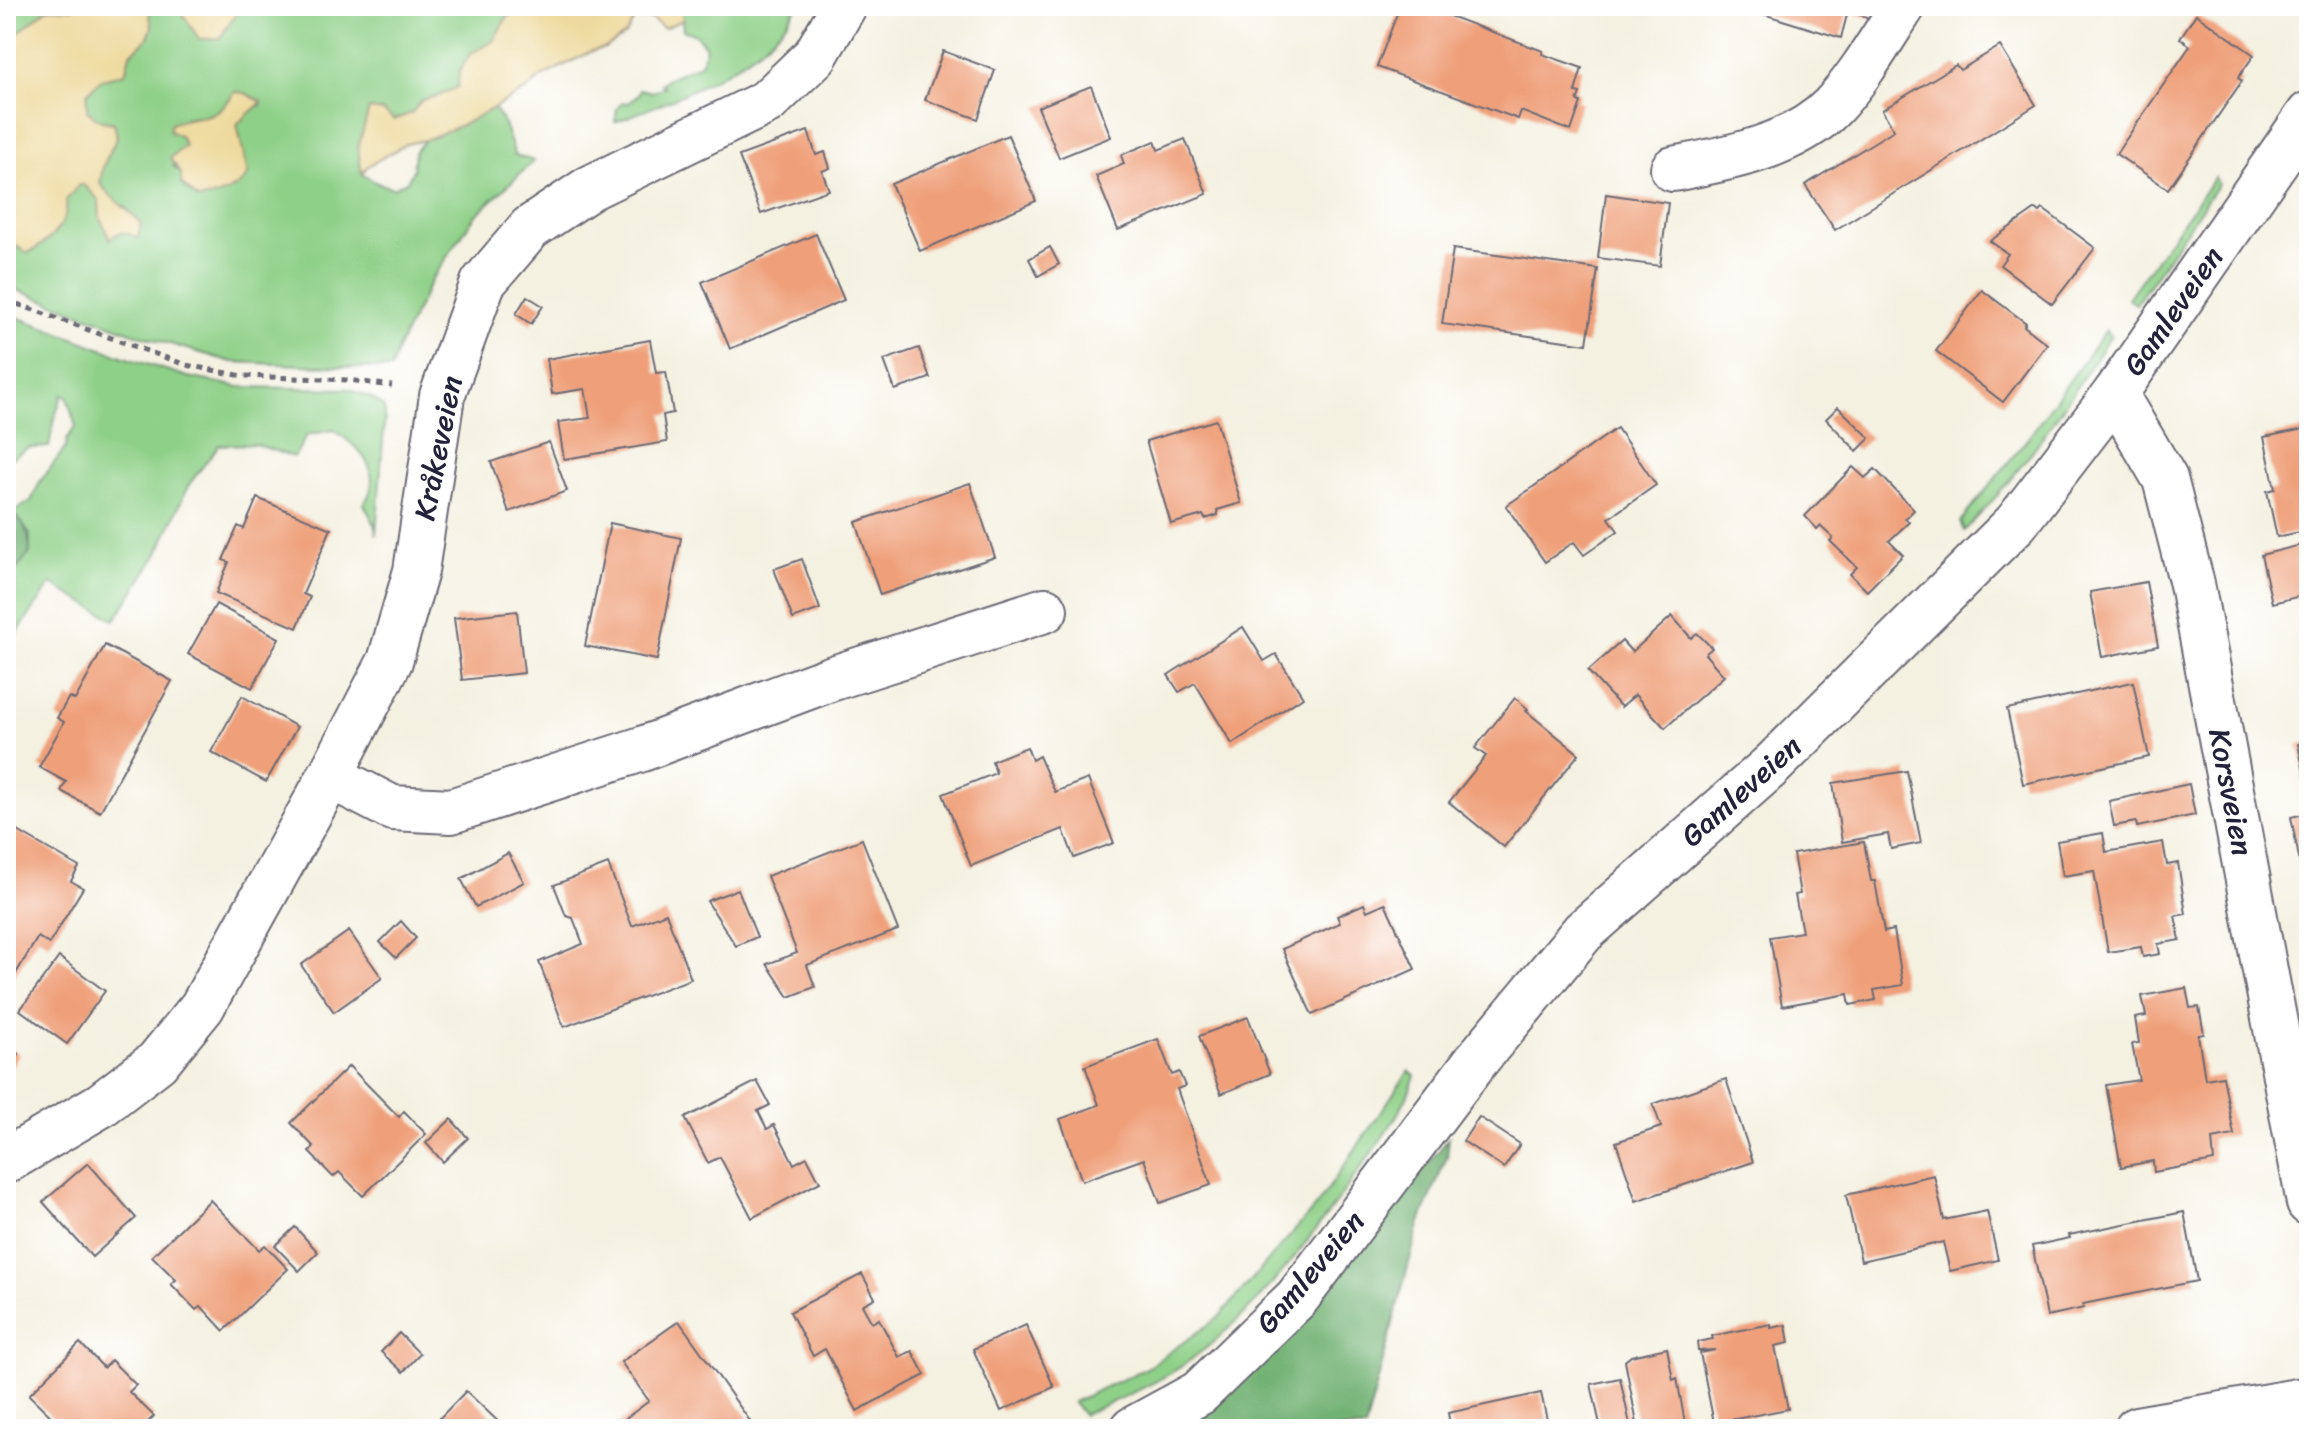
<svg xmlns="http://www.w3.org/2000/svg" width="2315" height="1435" viewBox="0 0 2315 1435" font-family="Sriracha,sans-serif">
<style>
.green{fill:#8fd088;stroke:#587962;stroke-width:2;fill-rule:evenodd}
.forest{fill:#73b274;stroke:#4a6a58;stroke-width:2}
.sand{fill:#eeda9e;stroke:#887e6c;stroke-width:2}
.building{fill:#efa07a}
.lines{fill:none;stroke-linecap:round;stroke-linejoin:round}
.street-casing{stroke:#6c6a75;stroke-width:48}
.path{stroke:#6c6a75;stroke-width:5;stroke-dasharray:6 6;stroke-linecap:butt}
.street{stroke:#fff;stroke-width:44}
.labels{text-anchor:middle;stroke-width:7;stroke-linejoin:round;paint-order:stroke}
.street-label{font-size:30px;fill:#22223b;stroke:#fff}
</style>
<rect width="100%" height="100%" fill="#fff"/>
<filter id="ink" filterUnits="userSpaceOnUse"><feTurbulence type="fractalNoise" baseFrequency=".0125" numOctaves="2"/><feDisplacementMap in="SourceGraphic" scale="16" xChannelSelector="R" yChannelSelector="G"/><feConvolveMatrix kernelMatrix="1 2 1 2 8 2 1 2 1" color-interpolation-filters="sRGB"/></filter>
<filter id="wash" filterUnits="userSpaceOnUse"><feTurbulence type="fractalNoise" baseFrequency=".006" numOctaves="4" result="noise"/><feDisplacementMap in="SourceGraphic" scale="32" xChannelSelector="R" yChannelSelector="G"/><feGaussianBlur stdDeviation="1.8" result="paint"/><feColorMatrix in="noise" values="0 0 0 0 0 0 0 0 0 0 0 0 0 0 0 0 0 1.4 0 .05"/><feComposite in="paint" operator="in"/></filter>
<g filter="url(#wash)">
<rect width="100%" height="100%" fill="#f4f1e1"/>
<g class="green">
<path d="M6 6H51L6 43Z"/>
<path d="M148 6H183V14L220 38 232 19 244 6 261 9 269 6H531L508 16 492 43 471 53 459 72 458 87 439 96 422 100 413 113 393 120 383 111 369 109 358 148 362 174 377 183 393 188 407 181 413 170 415 151 425 140 494 108 504 124 515 155 534 161 475 216 432 279 398 348 391 369 232 362 139 335 6 286V240L28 253C63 235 49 227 66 200 69 195 75 190 79 185L84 184 99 200 100 218 110 238C120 229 128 233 139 237L128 209 110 198 100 183 103 166 117 137 114 123 101 121 86 111 87 93 102 79 125 73 130 54 147 39 152 28ZM235 92 261 105 253 108 237 124 248 175C237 191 215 196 198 199L181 184V173L173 166 185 146 180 136 185 118C210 118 220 113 235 92Z"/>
<path d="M681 6H797C766 64 674 100 615 122L617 109 622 102 629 103 638 95 640 89 652 92 665 87 661 84 666 79 701 64 706 47 696 35 683 30Z"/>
<path d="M2215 177 2218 184 2136 304 2128 298Z"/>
<path d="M6 313 124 357 188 377 239 387 350 389 374 399 383 406 385 413 376 535 375 525 364 504C385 472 360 448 334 430L307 435 294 457 254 444 219 445 188 486 158 553 115 620 51 584 6 649V581L30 553V534L12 512 31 501 40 482 66 447 67 438 76 427 67 397 62 395 53 423 49 447 28 448 10 459 6 449Z"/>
<path d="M2106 330 2111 335C2065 404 2023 473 1964 531L1960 522 2028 438Z"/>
<path d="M1409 1071 1415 1076C1405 1109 1382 1138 1362 1166 1311 1238 1256 1315 1182 1366 1152 1386 1115 1400 1083 1415L1073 1402 1147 1368 1218 1318 1317 1205Z"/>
</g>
<g class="forest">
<path d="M6 511C24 517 30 535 30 553L6 581Z"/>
<path d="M1449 1138 1447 1157 1419 1225 1365 1429H1162L1298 1325Z"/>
</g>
<g class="sand">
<path d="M76 6H148L152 28 147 39 130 54 125 73 102 79 87 93V111L101 121 114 123 117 137 103 166 100 184C112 200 128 209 141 223L138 238C127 232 119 230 110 239L100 218 99 200 84 185H79L66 200C70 224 47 243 28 253L6 240V43L48 8 72 9Z"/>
<path d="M183 6H244L232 19 220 38 199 39 183 14Z"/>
<path d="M531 6H681L683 20 664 28 651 19 635 18 626 34 605 48 592 51 541 77 527 90 464 124 425 140 406 144 368 166 362 174 358 148 369 109 383 111 394 120 412 113 422 100 439 96 458 87 459 72 471 53 492 42 508 16Z"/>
<path d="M235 92 245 93 262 102 237 124 248 175C239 189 214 199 198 199L181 183V173L170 158 185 146 180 136 169 131 171 124C202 111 212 126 235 92Z"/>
</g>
<g id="blocks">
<g class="building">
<path d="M1400 6H1423L1543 51 1542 54 1582 68 1575 92 1580 93 1577 101 1581 102 1571 131 1521 111 1518 119 1377 67Z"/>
<path d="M1737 6H1872L1869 18 1848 11 1841 38Z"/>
<path d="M2196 14 2254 55 2238 78 2242 81 2168 189 2116 154 2190 46 2180 38Z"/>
<path d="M2000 46 2036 105 1835 230 1805 185 1894 130 1882 110 1956 65 1960 70Z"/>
<path d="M943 51 995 70 978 119 925 100Z"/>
<path d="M1091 86 1111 137 1059 158 1038 107Z"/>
<path d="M808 131 816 155 825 152 830 168 822 171 829 190 761 214 739 156Z"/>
<path d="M1008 135 1036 201 920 251 891 184Z"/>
<path d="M1185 139 1207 194 1118 230 1096 176 1124 164 1121 155 1155 141 1158 150Z"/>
<path d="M1606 194 1668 203 1660 266 1598 258Z"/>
<path d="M2036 209 2040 212 2043 209 2095 248 2052 304 2000 265 2008 254 1990 241Z"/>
<path d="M816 234 844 300 730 349 702 282Z"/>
<path d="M1050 247 1059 264 1038 276 1029 259Z"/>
<path d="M1453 249 1598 269 1587 344 1442 324Z"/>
<path d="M1982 290 2026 323 2024 326 2047 344 2003 402 1936 351Z"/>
<path d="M527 296 543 306 531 324 516 314Z"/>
<path d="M650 340 656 373 666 372 673 413 663 415 667 442 564 459 558 422 590 418 585 389 552 394 547 359Z"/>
<path d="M919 348 930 378 895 390 884 360Z"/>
<path d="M1838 407 1870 438 1857 451 1826 419Z"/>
<path d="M1216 420 1241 503 1217 510 1218 515 1205 519 1203 515 1171 524 1146 441Z"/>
<path d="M1617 428 1656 485 1609 518 1618 531 1584 555 1574 542 1545 562 1506 506Z"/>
<path d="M2309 428V530L2277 537 2267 491 2275 489 2264 437Z"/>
<path d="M549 442 567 491 509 512 491 462Z"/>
<path d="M1853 467 1865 478 1875 469 1914 510 1905 519 1909 522 1889 541 1903 555 1867 591 1850 574 1857 567 1830 541 1833 538 1820 526 1817 529 1805 516Z"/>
<path d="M970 483 995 557 880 595 856 522Z"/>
<path d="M257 498 331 529 303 594 310 597 297 628 216 593 229 562 223 560 238 526 244 529Z"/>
<path d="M610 523 681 538 657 660 585 646Z"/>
<path d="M2309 543V594L2272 603 2261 555Z"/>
<path d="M802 559 820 609 793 619 774 569Z"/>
<path d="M2146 582 2158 646 2102 657 2090 592Z"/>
<path d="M216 604 279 638 252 688 188 654Z"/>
<path d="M517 611 524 673 462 680 454 618Z"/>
<path d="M1672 616 1691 638 1697 633 1712 648 1705 654 1724 676 1665 728 1635 695 1621 707 1588 671 1622 641 1632 652Z"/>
<path d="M1243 627 1264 661 1276 654 1303 697 1232 744 1195 683 1179 692 1168 675Z"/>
<path d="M105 645 172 681 100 812 61 791 66 782 39 767 64 722 57 718 69 697 75 700Z"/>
<path d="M2133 682 2149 757 2023 784 2007 709Z"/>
<path d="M242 696 297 727 266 782 211 752Z"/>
<path d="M1515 698 1528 709 1526 711 1579 754 1504 847 1449 802 1486 756 1475 748Z"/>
<path d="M2309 742V790L2308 791 2298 744Z"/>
<path d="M1027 747 1032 760 1039 756 1055 792 1088 779 1114 843 1074 858 1063 829 971 866 943 794 996 773 992 761Z"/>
<path d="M1907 771 1921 843 1891 849 1888 834 1842 842 1833 783Z"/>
<path d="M2189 784 2195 815 2137 827 2136 822 2114 826 2109 801Z"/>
<path d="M2309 813V861L2300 863 2291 817Z"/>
<path d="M6 824 79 867 71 881 83 888 49 944 38 937 12 980 6 976Z"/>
<path d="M2103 833 2106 852 2163 842 2167 865 2178 863 2186 914 2175 916 2180 940 2158 944 2160 954 2143 957 2141 947 2108 952 2094 871 2063 876 2057 841Z"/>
<path d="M862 839 898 930 807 965 815 987 789 997 767 964 797 953 767 876Z"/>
<path d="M1864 842 1871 881H1875L1884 932 1894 930 1903 985 1874 990 1876 1000 1850 1005 1848 994 1782 1006 1770 937 1802 932 1795 895 1800 894 1793 854Z"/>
<path d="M508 853 524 882 476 907 461 879Z"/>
<path d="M608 864 632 926 666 913 691 979 564 1027 539 962 583 944 573 918 566 916 554 885Z"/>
<path d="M738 889 757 937 736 946 707 901Z"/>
<path d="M1385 903 1415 969 1312 1015 1282 949 1340 923 1337 916 1364 904 1367 911Z"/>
<path d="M401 921 416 938 396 958 380 942Z"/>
<path d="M349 931 382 978 334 1012 301 965Z"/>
<path d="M59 957 105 991 67 1044 20 1010Z"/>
<path d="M2186 988 2190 1008 2199 1007 2204 1034 2198 1035 2205 1079 2223 1076 2234 1135 2212 1139 2214 1161 2154 1172 2153 1161 2121 1167 2106 1085 2139 1080 2132 1044 2139 1043 2135 1018 2146 1016 2142 996Z"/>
<path d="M1248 1017 1270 1074 1221 1094 1199 1036Z"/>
<path d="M1158 1039 1172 1075 1179 1072 1185 1086 1177 1089 1211 1185 1160 1203 1144 1159 1082 1181 1060 1119 1099 1105 1085 1066Z"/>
<path d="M6 1046 19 1054 6 1077Z"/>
<path d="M349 1066 399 1117 404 1111 426 1134 363 1196 339 1172 333 1177 309 1152 314 1147 291 1123Z"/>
<path d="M1726 1079 1753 1162 1636 1201 1616 1142 1661 1127 1653 1104Z"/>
<path d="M757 1081 770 1105 758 1111 767 1129 774 1125 794 1164 807 1157 820 1182 752 1218 720 1157 708 1163 685 1118Z"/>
<path d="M1479 1117 1520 1144 1504 1168 1463 1141Z"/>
<path d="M451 1119 468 1138 443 1162 426 1143Z"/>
<path d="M88 1163 136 1218 92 1257 43 1202Z"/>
<path d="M1934 1175 1944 1220 1987 1211 1998 1260 1950 1271 1943 1242 1861 1261 1846 1195Z"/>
<path d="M210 1200 259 1250 265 1245 288 1269 224 1331 201 1306 196 1310 171 1284 176 1280 152 1256Z"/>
<path d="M2184 1212 2197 1281 2083 1304 2084 1308 2047 1316 2032 1246 2070 1238 2069 1235Z"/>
<path d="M295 1227 318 1252 299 1271 275 1246Z"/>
<path d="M862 1274 875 1298 862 1305 872 1323 879 1319 899 1357 912 1351 925 1375 857 1411 825 1349 813 1356 790 1312Z"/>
<path d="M679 1321 752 1424 747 1427 749 1429H611L649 1401 621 1362Z"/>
<path d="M1771 1324V1328L1786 1325 1789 1343 1775 1346 1788 1409 1714 1423 1700 1353 1715 1350 1698 1351 1697 1342 1713 1339 1712 1336Z"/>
<path d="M1026 1325 1054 1387 1001 1411 973 1349Z"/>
<path d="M399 1333 420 1354 403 1372 381 1352Z"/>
<path d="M80 1343 104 1368 111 1360 136 1385 129 1392 154 1416 141 1429H64L29 1395Z"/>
<path d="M1667 1348 1673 1380 1677 1378 1686 1429H1638L1625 1361 1631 1356Z"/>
<path d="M1620 1378 1631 1429H1601L1591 1384Z"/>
<path d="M466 1391 506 1429H429Z"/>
<path d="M1541 1393 1549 1429H1451L1448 1413Z"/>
</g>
</g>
</g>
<g filter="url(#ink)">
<use href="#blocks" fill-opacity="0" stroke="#6c6a75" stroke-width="2"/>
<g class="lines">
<defs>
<g id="street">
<path d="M1673 169C1726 159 1793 147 1832 107 1860 77 1881 40 1903 6"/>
<path d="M2115 394 2165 479 2192 584 2309 1203"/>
<path d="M330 776 392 808 451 811 642 749 827 680 1045 610"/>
<path d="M6 1161 101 1105 157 1062 202 1007 330 776 390 661 416 571 442 396 483 283 530 228 590 188 767 102 815 56 844 6"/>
<path d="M1133 1429 1199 1393 1297 1298 1475 1062 1583 932 1772 765 2016 523 2115 394 2309 114"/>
<path d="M2137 1429 2309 1399"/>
</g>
</defs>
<use href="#street" class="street-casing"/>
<path class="path" d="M6 300 186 365 243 376 349 380 392 386"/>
<use href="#street" class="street"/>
</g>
</g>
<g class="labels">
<g class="street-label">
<text transform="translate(2173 311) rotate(-55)" y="10">Gamleveien</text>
<text transform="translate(438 448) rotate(-79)" y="10">Kråkeveien</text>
<text transform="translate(1741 791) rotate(-42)" y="10">Gamleveien</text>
<text transform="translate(2231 792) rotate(79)" y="10">Korsveien</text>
<text transform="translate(1310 1272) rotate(-50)" y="10">Gamleveien</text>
</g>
</g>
<rect width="2315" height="1435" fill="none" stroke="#fff" stroke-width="32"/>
</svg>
